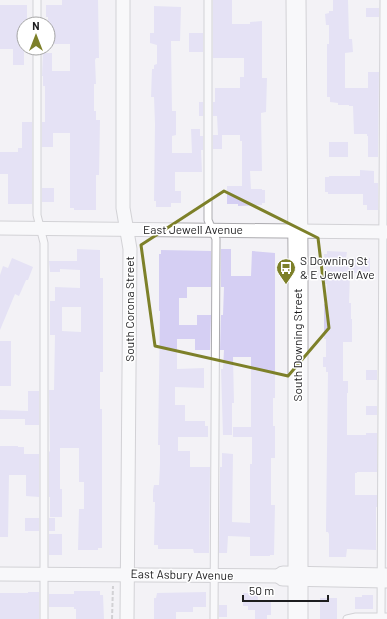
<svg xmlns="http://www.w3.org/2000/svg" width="387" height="619" viewBox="0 0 387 619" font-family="Barlow,sans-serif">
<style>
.building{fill:#d5cff3;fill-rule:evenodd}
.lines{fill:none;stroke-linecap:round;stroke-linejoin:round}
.lane-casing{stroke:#acabaf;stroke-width:9}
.street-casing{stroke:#acabaf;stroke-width:15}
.secondary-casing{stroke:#acabaf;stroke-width:21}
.path{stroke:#aaa9ac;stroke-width:2;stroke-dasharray:4 2;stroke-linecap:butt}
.lane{stroke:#fff;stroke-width:7}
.street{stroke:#fff;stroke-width:13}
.secondary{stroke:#fff;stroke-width:19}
.marked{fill:none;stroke:#7d8029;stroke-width:3;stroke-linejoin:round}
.labels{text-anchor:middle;stroke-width:3;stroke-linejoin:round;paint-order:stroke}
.street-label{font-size:12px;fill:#1d1d1f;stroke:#fff}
.poi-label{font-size:12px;fill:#1d1d1f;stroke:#fff;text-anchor:start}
</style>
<rect width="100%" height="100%" fill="#f3f2f6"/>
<g class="building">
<path d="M62 0H98L99 58H96L95 60 96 84H94V111H96V120H100L99 175H96V210H74V208H70V133H53V147H42V122H45V86H43V76H42L43 53H52V71H70V44H48V17H46V5H62Z"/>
<path d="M213 0H232V24H250V22L262 21V78H267L266 112 261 113 262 171H250L251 189H262V190H265V203H262V205L238 206V204H227V186H242V141H240V135H222V149H213V135H218L217 116H213V102H215V88H240V77H244V58H213Z"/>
<path d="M333 0H348L349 39H352L353 52 345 53V88H368V72H379L378 157H368V136H367V134H354L353 106H349V105H338V103L330 102V97H327V44H329V25H326L325 14 329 13V11H333Z"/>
<path d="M0 5H27V20H24V65H13V49H0Z"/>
<path d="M154 6 181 7 180 41H171L172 111H176V135L172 136V153H192L191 129H200V136H203V150H201L202 172H175V191H181V203H171V207H156V201H154L155 124 154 97H151L152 69H154V65L157 64V45L150 43V33H154Z"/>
<rect x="366" y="8" width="13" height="9"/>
<rect x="189" y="33" width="14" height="19"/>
<rect x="199" y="102" width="4" height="14"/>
<path d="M22 122H32V204H8V174H0V152H18V148H22Z"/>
<rect x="329" y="142" width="19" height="15"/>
<path d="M360 170 374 171V183H378V210H367V205H363V194H328V192H325V177H329V176H360Z"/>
<rect x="42" y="188" width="12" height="14"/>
<path d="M77 249 100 250V278H103V372H100V409H102V548H98V550H78L79 509H84V482H79V448H60V489H62V517H50V497H49V452L50 451 49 390H54L55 335H50V301H55V287L80 288V270L60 269V272H50L49 261H77ZM62 307H81V332L62 331Z"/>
<path d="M221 249H231V276H251L252 251 275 253V398H273V426H275V458H271V505H275L274 555H270V556H250V537L228 536 227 553H219L220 467H222V453L233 454 232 522 250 523V464H252V437H233V427H251V357H233L234 403H232V435H223L221 369H223L224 350H220L221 315H223L224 287H221Z"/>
<path d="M161 250 211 251V287H187V298H179V325H197V315H211L210 350H195V339H177V369L204 368V388L175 387V405H185V421H205V426H208V437H178V451H190V467H210L209 553H194L193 549H158V545H154L155 502H153V490L154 485H159L160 464V445H158L160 311H159V254H161Z"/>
<path d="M327 251 347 252 346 258H370V273H350L349 303H351V319H352V342H343V381H348V393H347V435H366V433H377V472H357V473H355V495H377V507H376V550L347 549 346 557H329V534L328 532H326V528L328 372H326V367H323V357H326V339H324V304H326L327 284H325L324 254H327Z"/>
<path d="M12 258 33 267 28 280H26L19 296 15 294 0 330V275L3 266 8 268Z"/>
<rect x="0" y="341" width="11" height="45"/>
<rect x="366" y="370" width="11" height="10"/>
<path d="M28 391H39V425H25V419H0V410L28 411Z"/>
<rect x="366" y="406" width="11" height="9"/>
<path d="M0 446H18V447H24V454H39V497L26 496V475H9L8 537H0Z"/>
<rect x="25" y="518" width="14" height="13"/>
<rect x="49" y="518" width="6" height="13"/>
<rect x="49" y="534" width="13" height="21"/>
<path d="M74 591H100V595H103L104 619H76V609H74V607H49V594H74Z"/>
<path d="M28 592H39V619H0V593H28Z"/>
<path d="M206 592V607H193V612H176V619H154V598H156L157 593Z"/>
<path d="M243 593H258V601H271V615H267V619H255V610H248V606H243Z"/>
<path d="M362 595H373V609H355V597H362Z"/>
<rect x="320" y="598" width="17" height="21"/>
<rect x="219" y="605" width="8" height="12"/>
</g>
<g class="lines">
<defs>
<g id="lane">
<path d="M208 0V220L216 239 214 619"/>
<path d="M37 24V0"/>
<path d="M37 48V215L44 243V619"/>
<path d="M347 619 356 617H387"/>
<path d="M381 619 384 0"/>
</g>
<g id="street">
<path d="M123 0V208L130 249 127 619"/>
<path d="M0 228 387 232"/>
<path d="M0 574 283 576"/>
</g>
<g id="secondary">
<path d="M296 0 298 257V619"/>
<path d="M283 576 387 578"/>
</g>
</defs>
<use href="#lane" class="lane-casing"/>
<use href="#street" class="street-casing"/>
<use href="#secondary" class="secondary-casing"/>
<path class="path" d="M112 619 113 586"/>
<use href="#lane" class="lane"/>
<use href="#street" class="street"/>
<use href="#secondary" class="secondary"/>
</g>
<path d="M0 0H387V619H0ZM224 191 318 238 329 328 288 376 155 346 141 245Z" fill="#f3f2f6" fill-opacity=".55" fill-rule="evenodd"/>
<path class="marked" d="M224 191 318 238 329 328 288 376 155 346 141 245Z"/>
<defs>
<symbol id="bus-pin" viewBox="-11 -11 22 30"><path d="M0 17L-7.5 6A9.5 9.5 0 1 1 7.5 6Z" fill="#7d8029" stroke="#fff"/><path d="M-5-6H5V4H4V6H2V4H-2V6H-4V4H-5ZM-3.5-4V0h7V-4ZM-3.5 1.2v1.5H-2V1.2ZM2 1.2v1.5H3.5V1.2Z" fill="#fff"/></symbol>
</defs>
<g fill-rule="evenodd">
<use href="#bus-pin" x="275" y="257" width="22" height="30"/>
</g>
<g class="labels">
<g class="street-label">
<text x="193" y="234">East Jewell Avenue</text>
<text transform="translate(130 309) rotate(-90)" y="4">South Corona Street</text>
<text transform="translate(298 345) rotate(-90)" y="4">South Downing Street</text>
<text transform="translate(182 575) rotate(1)" y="4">East Asbury Avenue</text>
</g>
<g class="poi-label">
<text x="300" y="265">S Downing St<tspan x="300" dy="14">&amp; E Jewell Ave</tspan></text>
</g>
</g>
<g transform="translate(36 36)"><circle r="19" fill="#ffffff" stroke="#a5a5a5"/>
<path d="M0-3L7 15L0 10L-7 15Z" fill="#7d8029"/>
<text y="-6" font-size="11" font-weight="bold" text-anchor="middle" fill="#1d1d1f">N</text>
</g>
<path d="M243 595v6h85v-6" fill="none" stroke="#1d1d1f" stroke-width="2"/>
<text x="249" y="595" font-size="12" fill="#1d1d1f" stroke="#ffffff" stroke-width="3" paint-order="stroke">50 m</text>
</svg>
